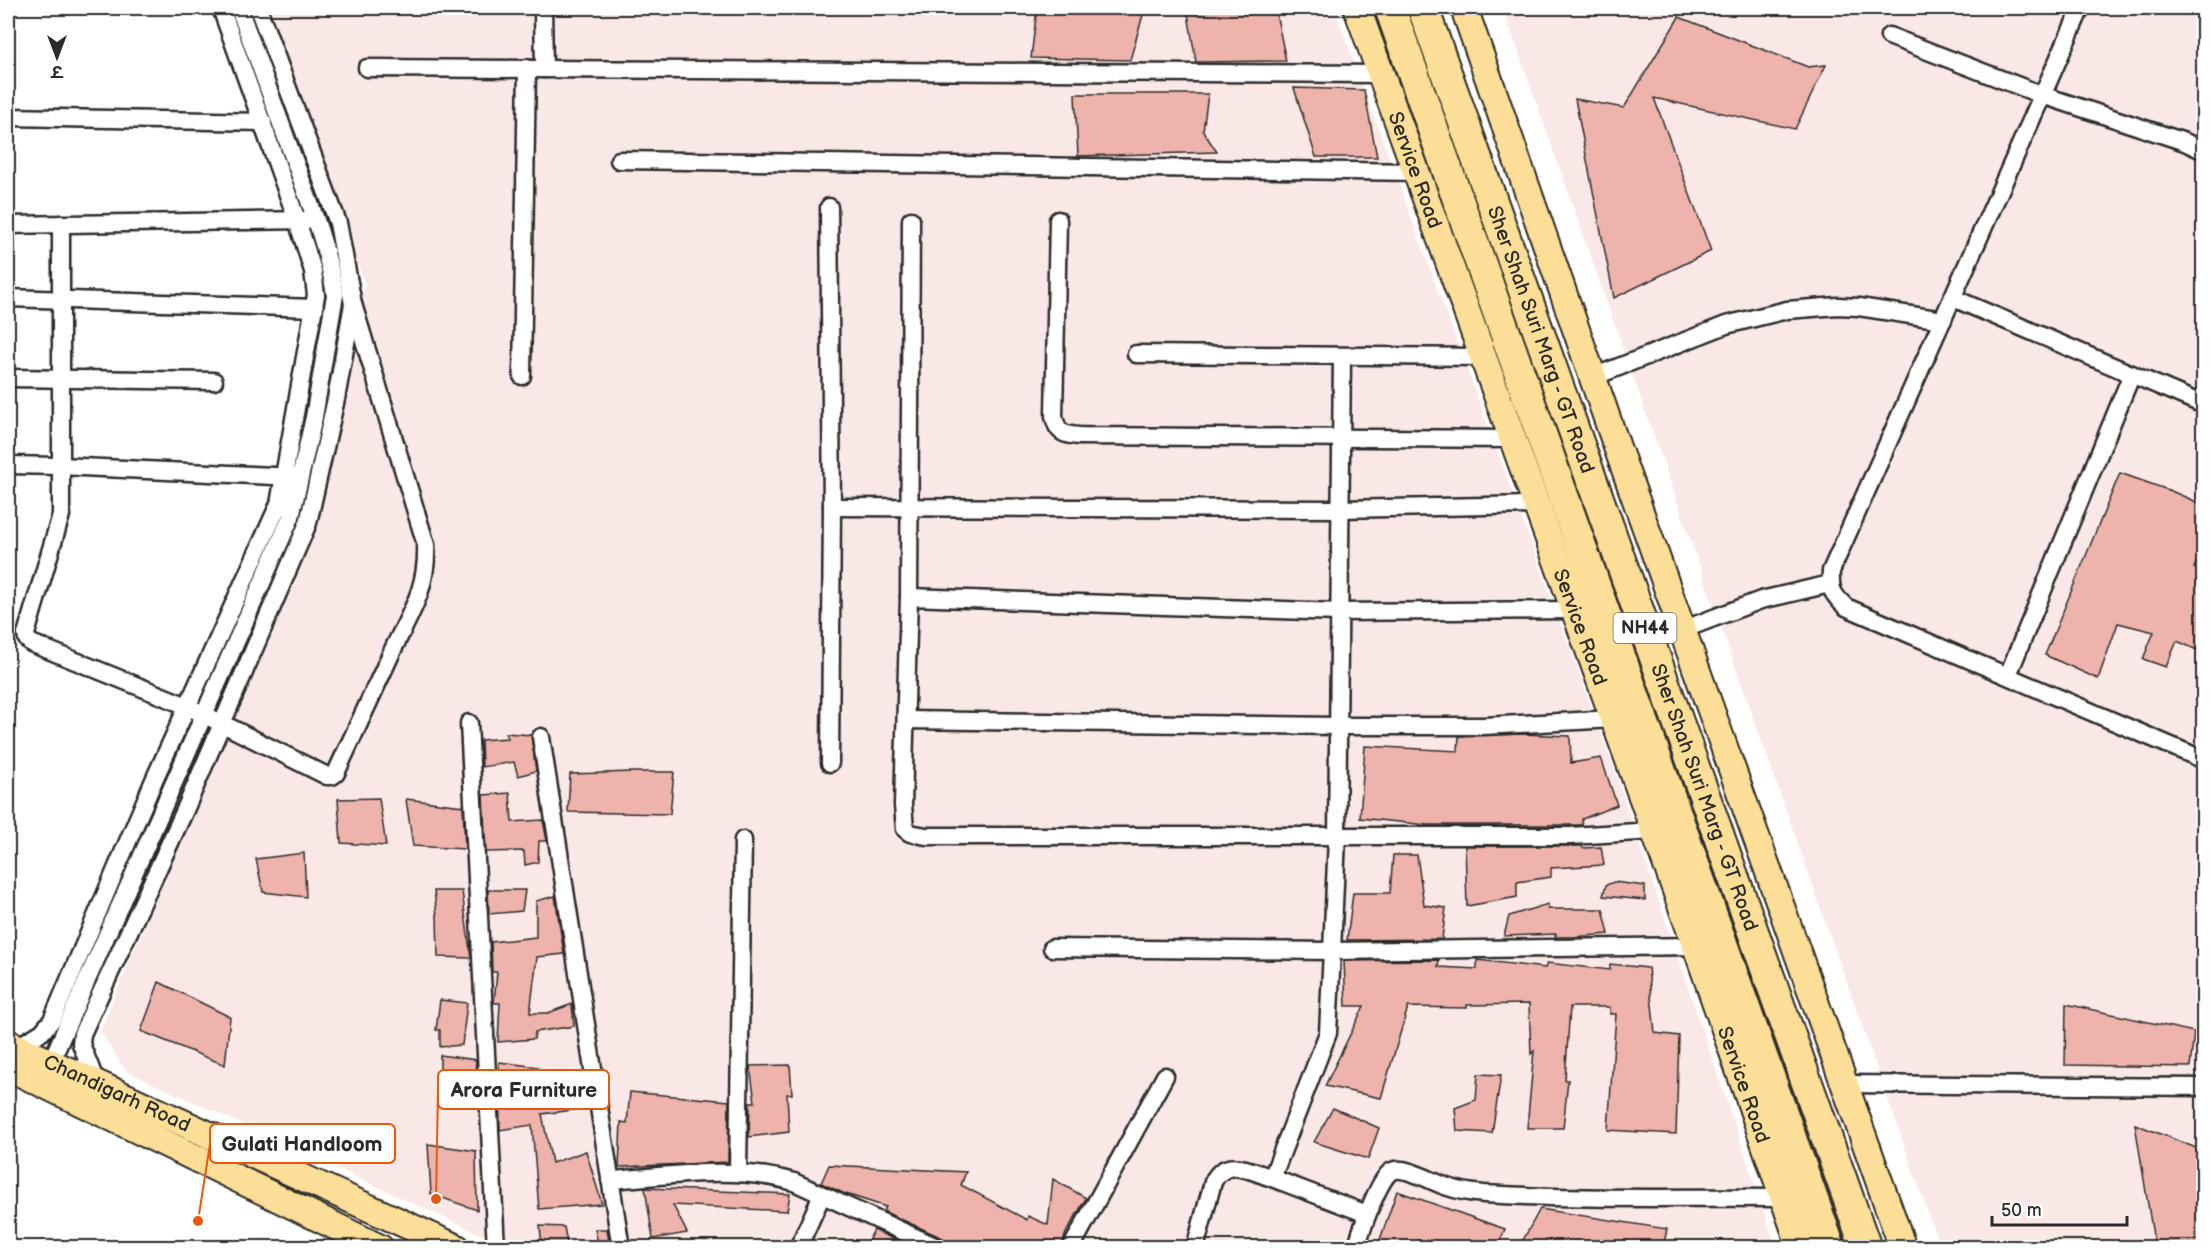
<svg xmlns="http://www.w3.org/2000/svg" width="2211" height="1255" viewBox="0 0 2211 1255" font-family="'Balsamiq Sans','Playpen Sans Deva',sans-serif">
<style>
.built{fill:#fae8e6}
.building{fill:#eeb4ab;stroke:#2b2b2b;stroke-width:1.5}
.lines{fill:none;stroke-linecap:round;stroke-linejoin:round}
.street-casing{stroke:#2b2b2b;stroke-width:21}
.primary-casing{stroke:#2b2b2b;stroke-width:30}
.highway-casing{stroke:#2b2b2b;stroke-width:34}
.street{stroke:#fff;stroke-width:16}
.primary{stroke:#fcde96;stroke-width:26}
.highway{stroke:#fcde96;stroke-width:30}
.labels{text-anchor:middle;stroke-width:5;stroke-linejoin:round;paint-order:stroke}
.shield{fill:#fff;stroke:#6b6b6b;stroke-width:1.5}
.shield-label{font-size:18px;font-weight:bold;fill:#2b2b2b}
.street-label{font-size:20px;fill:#2b2b2b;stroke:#fff}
.leader{fill:none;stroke:#e8590c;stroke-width:2}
.callout-dot{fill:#e8590c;stroke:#fff;stroke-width:2}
.callout{fill:#fff;stroke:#e8590c;stroke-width:2}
.callout-label{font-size:21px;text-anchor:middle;font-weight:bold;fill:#2b2b2b}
</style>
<rect width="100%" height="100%" fill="#fff"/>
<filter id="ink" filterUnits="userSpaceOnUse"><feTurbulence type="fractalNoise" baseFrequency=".0167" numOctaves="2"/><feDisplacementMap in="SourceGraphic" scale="12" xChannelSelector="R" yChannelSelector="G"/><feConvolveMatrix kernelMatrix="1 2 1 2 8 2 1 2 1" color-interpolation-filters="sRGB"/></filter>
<g filter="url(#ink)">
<g class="built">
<path d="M263 8H1334L1612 763 1776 1247H508L126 1071 100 1031 316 518 365 284Z"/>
<path d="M1503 8H2203V1247H1940Z"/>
</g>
<g class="building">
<path d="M1037 8H1145L1130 60 1031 58Z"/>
<path d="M1187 8H1275L1286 61 1196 62Z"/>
<path d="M1679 17 1808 67 1826 65 1795 129 1654 98 1711 251 1614 298 1575 99 1624 108Z"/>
<path d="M1294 88 1364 90 1377 157H1316Z"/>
<path d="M1075 94H1208L1203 131 1217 152 1078 156Z"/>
<path d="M2120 473 2171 491 2204 505V543L2194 568 2204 572V653L2177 641 2166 667 2143 659 2154 632 2118 623 2098 679 2045 655Z"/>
<path d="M506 733 531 735 536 771 518 776 514 762 482 767 481 740 508 738Z"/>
<path d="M1522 734 1570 736 1571 763 1601 758 1617 805 1582 819V825H1427L1360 818 1365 746 1458 751 1459 736Z"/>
<path d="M633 772H674L670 814 568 812 570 774Z"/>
<path d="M510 793 512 822 543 820 547 841H539L538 862 525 865 524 851 486 852 483 795Z"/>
<path d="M379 798 386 846 341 843 338 799Z"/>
<path d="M406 799 463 806 465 849 413 846Z"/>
<path d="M1465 846H1582L1583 848 1601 847 1604 865 1551 868V877L1517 882V897L1467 906Z"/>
<path d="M304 853 306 897 263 892 256 859Z"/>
<path d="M1393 855H1417L1424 905 1446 908 1442 939 1347 940 1353 893H1390Z"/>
<path d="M1614 882 1645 886V900L1603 896 1606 885Z"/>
<path d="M488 890H525L522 911 489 914Z"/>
<path d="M434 891H462L471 958 438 957 437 916Z"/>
<path d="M555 896 564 954 537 957 530 1013H548L572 1004 574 1026 535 1032 534 1039 498 1042 500 1003H494L497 972H492L491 942 536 937V901Z"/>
<path d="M1548 904V909H1603L1609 934 1573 937H1555L1556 934 1504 936 1509 916Z"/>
<path d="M1439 960 1438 967 1477 969V960L1545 968 1547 963 1610 970V964L1648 968 1655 1033 1679 1036 1676 1134 1608 1130 1616 1014H1610V1007H1570L1565 1080H1568L1563 1128H1527L1534 1051 1531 1054 1529 1004 1467 1005V1008L1408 1007 1381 1098 1325 1086 1364 1006H1346L1344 961Z"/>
<path d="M159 982 230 1017 225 1065 141 1031Z"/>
<path d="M440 1000 467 1003 462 1045 440 1047V1030H436Z"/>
<path d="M2066 1004 2194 1032 2190 1067 2065 1065Z"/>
<path d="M440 1055 476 1060 473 1102 440 1101Z"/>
<path d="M499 1062 538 1067 536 1085 580 1083 588 1108 542 1114 552 1163 586 1151 602 1204 539 1209 532 1125 500 1130Z"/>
<path d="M790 1065 792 1094H787L789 1132 749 1137 750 1102H755L750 1066Z"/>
<path d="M1478 1074 1501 1075 1492 1133 1457 1131 1455 1108 1476 1100Z"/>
<path d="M630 1092 729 1101 728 1162 619 1167 621 1122 627 1123Z"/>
<path d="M1333 1108 1379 1128 1368 1159 1314 1142Z"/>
<path d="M2135 1124 2204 1151V1248H2155Z"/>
<path d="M428 1144 476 1151 477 1210 431 1194Z"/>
<path d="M829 1165 966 1172 961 1185 1027 1220 1028 1216 1048 1225 1053 1179 1086 1198 1066 1233 1061 1248H949L943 1238 885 1212 884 1210 886 1207 843 1193 821 1183Z"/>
<path d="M645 1188 790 1194 787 1211 673 1205 687 1233 653 1239Z"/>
<path d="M1397 1191 1505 1229 1497 1248H1377Z"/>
<path d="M1540 1209 1667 1229 1663 1248H1541L1522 1242Z"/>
<path d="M540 1226 564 1227 568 1248H542Z"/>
<path d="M595 1229H607L610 1248H599Z"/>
<path d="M874 1230 913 1248H864Z"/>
</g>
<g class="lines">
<defs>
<g id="street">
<path d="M543 8 544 69"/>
<path d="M2081 8 1831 571C1830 590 1832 594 1846 607L2204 760"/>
<path d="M1889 36 2042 95 2185 142 2204 151"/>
<path d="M367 68 1383 74"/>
<path d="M8 117 263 122"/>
<path d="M619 160 1418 172"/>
<path d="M829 207 832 507 830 763"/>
<path d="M1058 220 1054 416C1057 433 1064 435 1080 436L1514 439"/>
<path d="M61 224V515L26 634 27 639 31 643 187 706 327 776H332L336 773C354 734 372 695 390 656 408 616 428 591 426 545L353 304"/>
<path d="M8 225 307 220"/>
<path d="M8 298 315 308"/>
<path d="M1953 298 2204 405"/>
<path d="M1136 354 1484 357"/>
<path d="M522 376 527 68"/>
<path d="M1593 377 1726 325 1787 310 1838 306 1859 307 1943 320"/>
<path d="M8 378 214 381"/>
<path d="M8 465 60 466 294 477"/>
<path d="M832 507 1340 509 1537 505"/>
<path d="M909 597 911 220"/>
<path d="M1575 610 1338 612 909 597 903 805 905 829 910 833 926 836H1570L1654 831"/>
<path d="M1682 630 1761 600 1830 584"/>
<path d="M2008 675 2132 374"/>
<path d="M906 720 1338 726H1484L1614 719"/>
<path d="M469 723 496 1248"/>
<path d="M541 737 621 1248"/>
<path d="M1052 948 1332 951 1337 838 1342 357"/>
<path d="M17 1047 42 1032 52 1020 154 780 279 504 316 295 313 271 297 220 221 8"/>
<path d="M51 1062 291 517 314 417 335 295C331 269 324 244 316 220L239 8"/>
<path d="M96 1082 81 1044 82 1034 185 810 308 523 336 399 353 304 338 223 258 8"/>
<path d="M1845 1084 2204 1087"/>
<path d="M738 1172 743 840"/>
<path d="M1272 1178 1367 1214"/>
<path d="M610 1180C671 1176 735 1165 794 1182L939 1248"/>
<path d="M798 1248 822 1195"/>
<path d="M1071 1248 1165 1076"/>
<path d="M1195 1248 1213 1182C1226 1156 1250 1171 1272 1178L1328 1033 1332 951 1696 946"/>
<path d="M1356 1248C1361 1232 1379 1176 1392 1171 1405 1165 1434 1183 1448 1187 1459 1191 1472 1193 1484 1194 1583 1200 1684 1197 1784 1198"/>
</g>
<g id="primary">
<path id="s1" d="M1357 8 1696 946 1801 1248"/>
<path d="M1464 8 1617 447 1903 1248"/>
<path id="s2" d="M8 1043 457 1248"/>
<path d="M8 1067 380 1248"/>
</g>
<g id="highway">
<path d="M1390 8 1830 1248"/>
<path id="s3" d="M1423 8 1866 1248"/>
</g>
</defs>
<use href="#street" class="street-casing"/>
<use href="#primary" class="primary-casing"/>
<use href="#highway" class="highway-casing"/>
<use href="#street" class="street"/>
<use href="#primary" class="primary"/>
<use href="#highway" class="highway"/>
</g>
</g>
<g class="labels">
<rect class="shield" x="1613.5" y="613" width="63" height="30" rx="4.5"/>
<g class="shield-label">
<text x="1645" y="634">NH44</text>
</g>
<g class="street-label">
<text dy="7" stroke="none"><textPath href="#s1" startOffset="172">Service Road</textPath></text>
<text dy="7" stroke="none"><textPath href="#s3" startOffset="352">Sher Shah Suri Marg - GT Road</textPath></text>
<text dy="7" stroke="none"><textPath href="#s1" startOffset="658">Service Road</textPath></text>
<text dy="7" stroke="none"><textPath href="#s3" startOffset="838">Sher Shah Suri Marg - GT Road</textPath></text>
<text dy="7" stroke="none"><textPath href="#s1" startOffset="1144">Service Road</textPath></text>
<text dy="7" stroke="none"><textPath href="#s2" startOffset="120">Chandigarh Road</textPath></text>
</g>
</g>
<path class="leader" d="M436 1199L438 1089M198 1221L210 1144"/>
<g class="callout-dot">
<circle cx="436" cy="1199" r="6"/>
<circle cx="198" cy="1221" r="6"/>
</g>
<g class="callout">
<rect x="438" y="1070" width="171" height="39" rx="6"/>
<rect x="210" y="1124" width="185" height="39" rx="6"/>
</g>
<g class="callout-label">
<text x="524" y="1097">Arora Furniture</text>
<text x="302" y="1151">Gulati Handloom</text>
</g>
<rect width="2211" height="1255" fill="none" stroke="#fff" stroke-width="30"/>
<rect x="15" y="15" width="2181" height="1225" fill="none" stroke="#2b2b2b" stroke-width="2" filter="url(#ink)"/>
<g transform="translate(57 57) rotate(180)" stroke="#ffffff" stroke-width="4.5" paint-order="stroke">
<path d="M0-4.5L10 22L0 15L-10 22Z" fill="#2b2b2b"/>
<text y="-9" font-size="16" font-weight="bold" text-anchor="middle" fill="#2b2b2b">उ</text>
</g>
<path d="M1992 1216v9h135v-9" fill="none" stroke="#2b2b2b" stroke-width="3"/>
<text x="2001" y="1216" font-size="18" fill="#2b2b2b" stroke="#ffffff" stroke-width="4.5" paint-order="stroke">50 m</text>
</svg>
